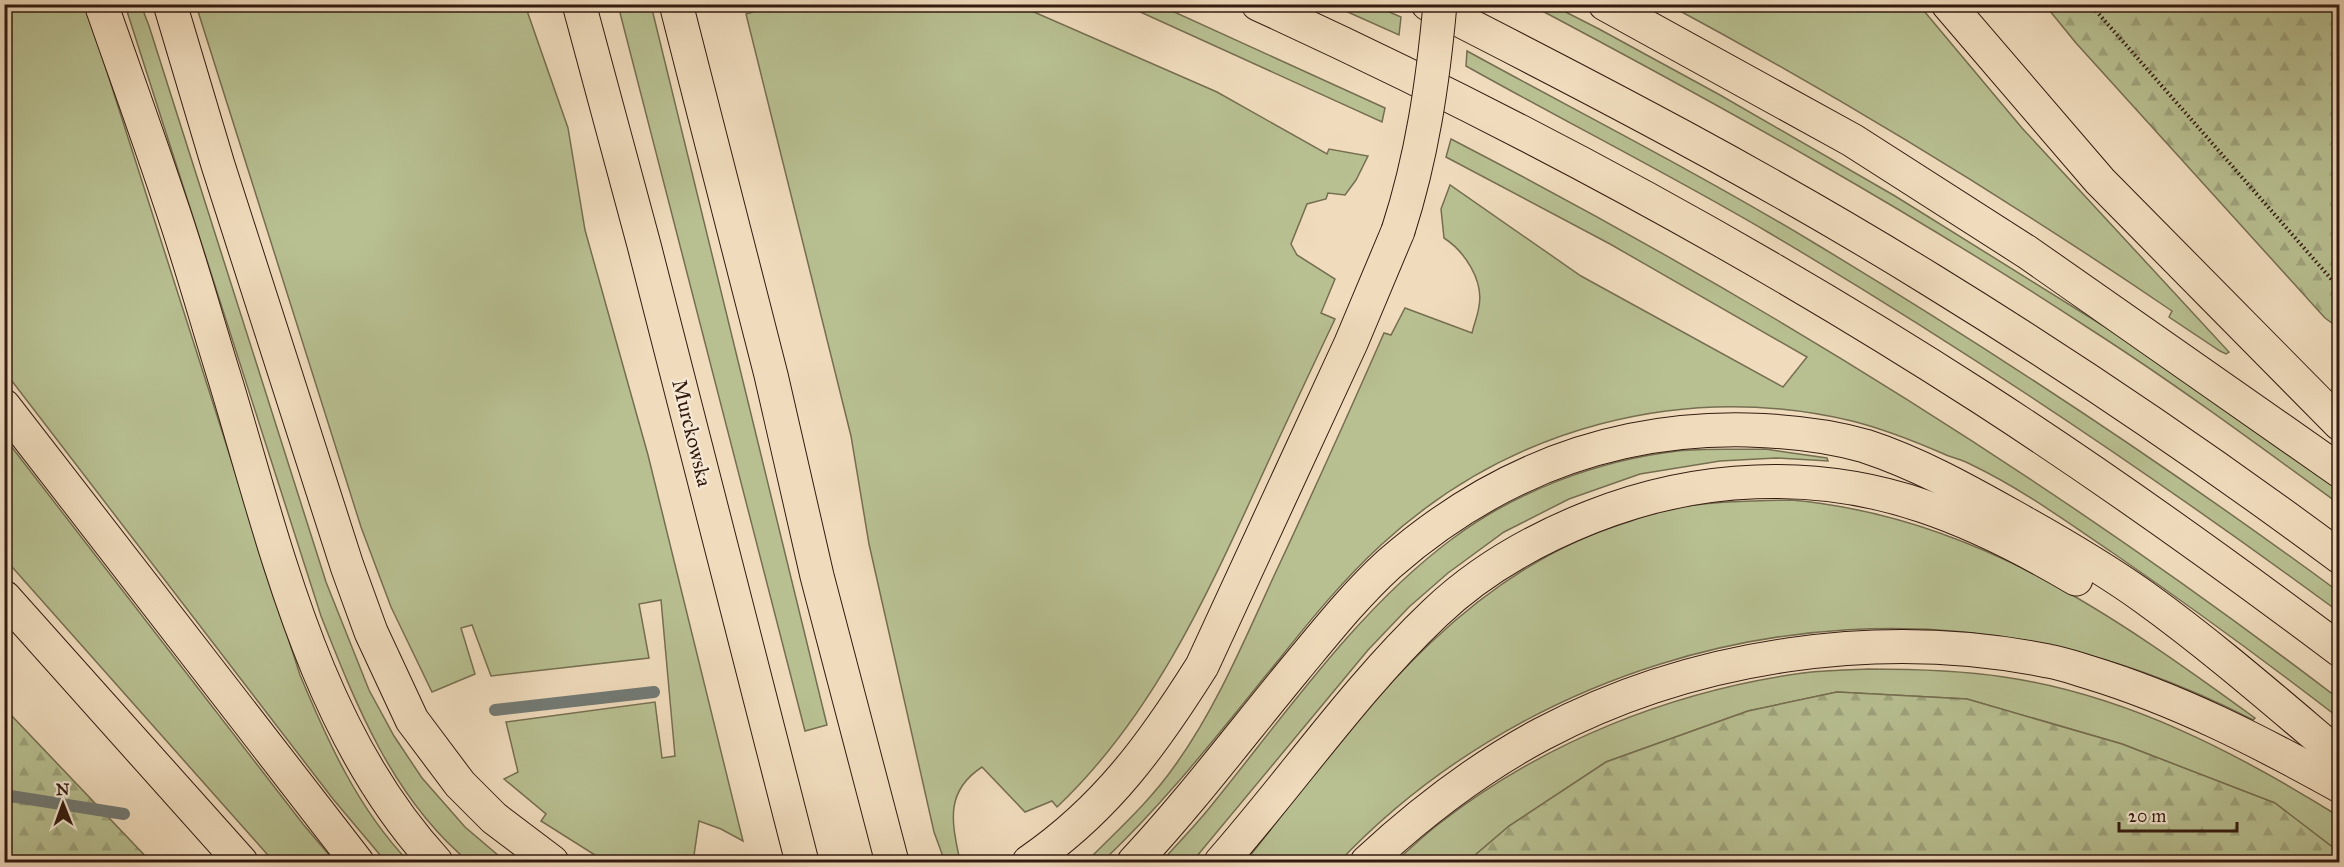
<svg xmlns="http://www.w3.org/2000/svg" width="2344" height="867" viewBox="0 0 2344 867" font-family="'IM FELL Great Primer',serif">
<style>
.grass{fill:#b8c092;stroke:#766e51;stroke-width:1.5}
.forest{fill:url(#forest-firs);stroke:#766e51;stroke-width:1.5}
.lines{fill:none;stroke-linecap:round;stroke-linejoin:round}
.stream{stroke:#727a75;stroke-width:12}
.major-casing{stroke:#331b10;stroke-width:35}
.highway-casing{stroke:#331b10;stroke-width:35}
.path{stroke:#331b10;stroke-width:4;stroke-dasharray:1.5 3;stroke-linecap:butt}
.major{stroke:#f0dcbd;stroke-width:33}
.highway{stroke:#f0dcbd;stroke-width:33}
.highway-bridge-casing{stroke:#331b10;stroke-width:35;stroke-linecap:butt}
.highway-bridge{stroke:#f0dcbd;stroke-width:33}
.labels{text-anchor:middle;stroke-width:4.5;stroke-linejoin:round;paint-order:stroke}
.street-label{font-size:21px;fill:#331b10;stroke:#f5e8d4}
</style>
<defs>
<pattern id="forest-firs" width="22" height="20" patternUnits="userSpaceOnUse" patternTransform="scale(1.5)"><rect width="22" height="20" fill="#b8c092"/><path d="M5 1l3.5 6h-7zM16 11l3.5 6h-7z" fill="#9fa47d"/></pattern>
</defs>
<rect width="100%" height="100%" fill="#f0dcbd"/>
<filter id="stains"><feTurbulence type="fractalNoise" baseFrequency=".00333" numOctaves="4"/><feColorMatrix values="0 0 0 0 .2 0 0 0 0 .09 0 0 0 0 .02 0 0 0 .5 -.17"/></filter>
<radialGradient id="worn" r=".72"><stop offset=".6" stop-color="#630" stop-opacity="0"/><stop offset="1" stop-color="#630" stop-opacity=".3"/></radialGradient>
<g class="grass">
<path d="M752 4 1018 5 1217 92 1327 154 1329 149 1368 156 1356 180 1345 195 1328 193 1326 199 1307 204 1291 244 1297 255 1335 279 1321 313 1335 319C1309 374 1283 429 1258 484 1205 600 1151 718 1057 807L1052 801 1025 812 982 767C944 792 952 823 960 861L945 862 934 832 869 544 851 436 746 14 753 12Z"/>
<path d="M5 5H84L100 50 300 675C328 742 358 809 409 862H386L333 799 5 372Z"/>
<path d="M125 5H141L149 26 326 582 369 690 394 736 422 778 465 827 506 862H469C393 799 356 705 321 616Z"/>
<path d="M196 5H525L568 128 585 230 648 455 743 841 721 829 699 821 693 862H606L541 821 546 814 504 779 518 772 506 722 655 702 662 758 675 756 661 600 639 604 649 658 491 676 472 625 461 628 475 674 432 692 391 607 361 527Z"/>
<path d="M618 5H651L827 725 805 731Z"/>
<path d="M1125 5H1159L1385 108 1382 122Z"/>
<path d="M1332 5H1373L1401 17 1399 35Z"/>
<path d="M1531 5H1552L1599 29 1720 95 1895 196 2131 343 2218 401 2339 490V504C2258 445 2177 385 2093 331 1912 212 1722 106 1531 5Z"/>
<path d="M1669 5H1919L2022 128 2229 352 2226 354 2220 351 2169 317 2172 311C2009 200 1842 98 1669 5Z"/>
<path d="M1467 51C1582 114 1698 173 1811 241 1992 350 2169 467 2339 592V612C2154 476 1964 348 1766 231 1667 173 1566 122 1466 66Z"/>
<path d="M1451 139C1762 300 2060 486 2339 699V718C2265 661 2190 606 2113 553 2067 522 2022 489 1972 465 1963 460 1953 458 1944 454 1914 441 1884 429 1852 421 1683 381 1509 427 1381 545 1344 579 1312 618 1281 657 1223 728 1168 800 1102 862H1082L1090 858C1120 828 1152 799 1176 764 1216 708 1244 641 1273 578 1311 497 1348 415 1384 333L1391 335 1405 308 1472 333C1474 324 1478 315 1479 306 1484 280 1464 251 1444 238L1441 209 1450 185 1581 276 1783 387 1807 357 1610 244 1446 157Z"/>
<path d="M4 437 303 824 335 862H274L5 559Z"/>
<path d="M1765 449 1827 458 1828 461 1776 458 1720 461 1640 474 1569 499 1504 532 1448 573 1409 607 1368 650 1192 862H1161C1179 842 1198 823 1215 801 1287 712 1359 608 1452 539 1516 491 1599 460 1678 451 1706 448 1736 450 1765 449Z"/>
<path d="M1791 500C1973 516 2112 614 2255 718L2253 720C2185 685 2113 658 2038 643 1788 592 1514 677 1339 862H1245C1351 729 1454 576 1625 523 1640 518 1654 512 1669 509 1710 501 1750 501 1791 500Z"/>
<path d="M1867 669C1913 669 1958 670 2004 677 2126 695 2236 752 2340 817L2339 852 2274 803 2122 744 1967 699 1837 692 1748 711 1606 762 1509 826 1467 862H1395C1410 849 1424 835 1440 823 1544 742 1672 691 1803 673 1824 670 1846 670 1867 669Z"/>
</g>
<g class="forest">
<path d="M2045 5H2339V328L2325 318 2076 43Z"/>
<path d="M1837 692 1967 699 2122 744 2275 803 2339 852V862H1467L1509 826 1606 762 1748 711Z"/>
<path d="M4 709 11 715 151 862H5Z"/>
</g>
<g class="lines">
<g class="stream">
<path d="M495 710 654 692"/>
<path d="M4 795 124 814"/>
</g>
<defs>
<g id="major">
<path d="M579 4 644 245 802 862"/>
<path d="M676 4 771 375 817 576 892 862"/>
<path d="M4 597 241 862"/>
</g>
<g id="highway">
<path d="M101 4C124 70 148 136 170 202 190 260 206 318 224 376 275 543 315 731 436 862"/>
<path d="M170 4 218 165 347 566 371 632 412 720 460 784 494 818 552 862"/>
<path d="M1258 4C1507 118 1751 249 1982 398 2104 477 2223 562 2340 650"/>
<path d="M1428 4C1599 91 1768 179 1931 280 2071 366 2208 459 2340 557"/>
<path d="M1605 4 1852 140 2027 252 2340 471"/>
<path d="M1948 4 2100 181 2340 424"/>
<path d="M4 406 357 862"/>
<path d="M1029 862C1106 809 1153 744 1202 666L1351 343 1398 231"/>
<path d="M1134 862C1191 801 1242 733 1295 669 1325 633 1354 596 1389 564 1492 474 1611 427 1748 430 1787 431 1827 435 1865 446 1917 463 1964 489 2012 516 2057 541 2102 567 2144 597 2212 646 2276 702 2340 756"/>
<path d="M1221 862C1293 780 1355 689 1435 613 1481 569 1533 540 1591 517 1696 475 1815 469 1923 506 1977 524 2027 550 2076 579"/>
<path d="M1367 862C1420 813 1478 768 1542 734 1693 654 1881 627 2048 661 2061 663 2075 668 2088 672 2177 699 2259 741 2340 786"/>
</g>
</defs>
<use href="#major" class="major-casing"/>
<use href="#highway" class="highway-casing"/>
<path class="path" d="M2090 4 2340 289"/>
<use href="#major" class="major"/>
<use href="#highway" class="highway"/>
<defs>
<path id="highway-bridge" d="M1398 231C1422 157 1433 82 1440 4"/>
</defs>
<use href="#highway-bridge" class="highway-bridge-casing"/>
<use href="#highway-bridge" class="highway-bridge"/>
</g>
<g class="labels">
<g class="street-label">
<text transform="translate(692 433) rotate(76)" y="7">Murckowska</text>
</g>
</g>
<rect width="2344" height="867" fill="none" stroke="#f0dcbd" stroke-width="24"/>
<rect x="6" y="6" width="2332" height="855" fill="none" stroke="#331b10" stroke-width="3"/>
<rect x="12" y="12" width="2320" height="843" fill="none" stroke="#331b10" stroke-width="1.5"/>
<g transform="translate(63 804) rotate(359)" stroke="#f5e8d4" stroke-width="4.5" paint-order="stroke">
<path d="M0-4.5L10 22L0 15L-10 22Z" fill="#331b10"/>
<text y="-9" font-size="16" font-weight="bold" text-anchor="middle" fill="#331b10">N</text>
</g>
<path d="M2119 822v9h118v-9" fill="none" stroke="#331b10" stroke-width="3"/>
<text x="2128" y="822" font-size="18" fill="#331b10" stroke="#f5e8d4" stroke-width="4.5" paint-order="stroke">20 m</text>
<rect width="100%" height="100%" filter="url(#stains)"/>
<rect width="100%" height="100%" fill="url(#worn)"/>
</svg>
